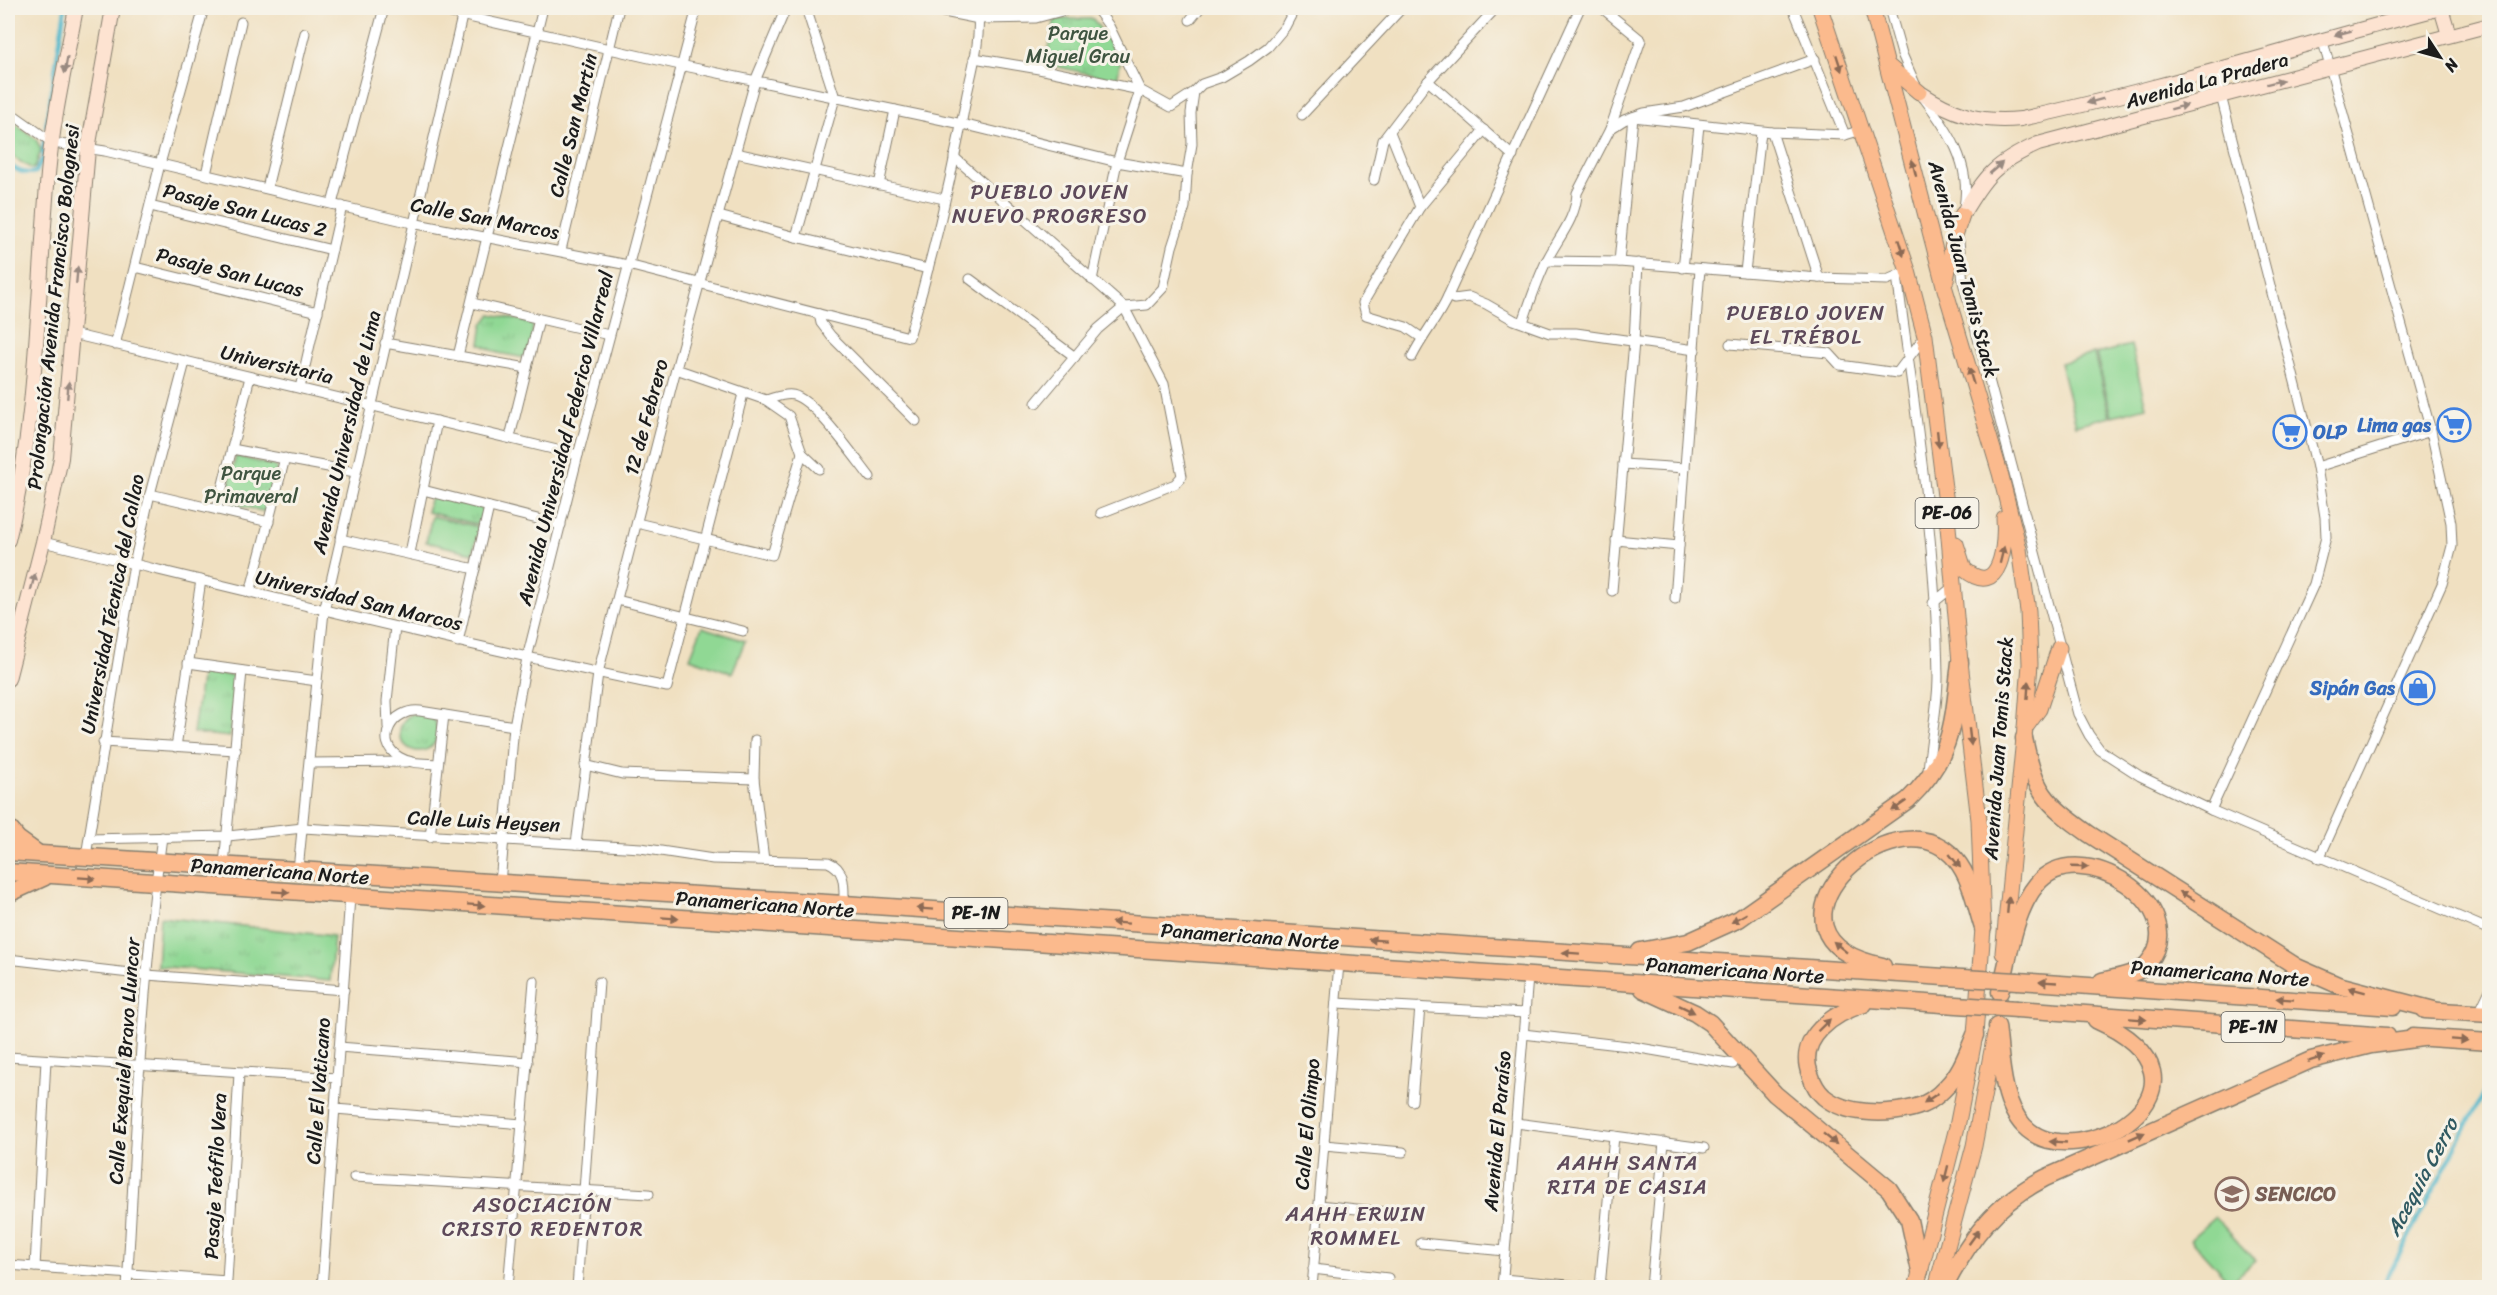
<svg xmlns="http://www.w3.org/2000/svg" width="2497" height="1295" viewBox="0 0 2497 1295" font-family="Sriracha,sans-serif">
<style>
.grass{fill:url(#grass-tufts);stroke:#567a58;stroke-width:1.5}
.pitch{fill:#90d894;stroke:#567a58;stroke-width:1.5}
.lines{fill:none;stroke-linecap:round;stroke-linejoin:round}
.stream{stroke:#4fb8cc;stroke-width:4}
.street-casing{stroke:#867e6e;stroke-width:11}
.secondary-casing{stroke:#867e6e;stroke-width:16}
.primary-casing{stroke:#867e6e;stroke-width:17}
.highway-casing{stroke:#867e6e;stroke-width:19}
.street{stroke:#fff;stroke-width:9}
.secondary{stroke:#fde3d1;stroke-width:14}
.primary{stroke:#fbba8d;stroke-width:15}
.highway{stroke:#fbba8d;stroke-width:16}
.highway-bridge-casing{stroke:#867e6e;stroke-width:19;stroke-linecap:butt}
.highway-bridge{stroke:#fbba8d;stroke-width:16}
.oneway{fill:#988980}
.oneway2{fill:#8c6b54}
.labels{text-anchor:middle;stroke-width:6;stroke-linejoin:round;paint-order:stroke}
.shield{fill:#f7f3e8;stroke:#5e5c59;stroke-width:1.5}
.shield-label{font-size:18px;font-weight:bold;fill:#1c1c1c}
.park-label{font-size:20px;fill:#3f5440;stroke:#f7f3e8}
.street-label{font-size:20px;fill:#1c1c1c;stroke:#f7f3e8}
.shop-label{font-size:20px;font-weight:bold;fill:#366cbe;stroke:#f7f3e8;text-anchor:end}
.education-label{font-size:20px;font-weight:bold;fill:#785e54;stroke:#f7f3e8;text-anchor:start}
.neighbourhood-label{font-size:21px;letter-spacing:1.5px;fill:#5d495a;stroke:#f7f3e8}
.water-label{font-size:21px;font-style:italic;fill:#305a62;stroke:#f7f3e8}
</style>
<defs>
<pattern id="grass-tufts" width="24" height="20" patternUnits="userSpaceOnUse" patternTransform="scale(1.5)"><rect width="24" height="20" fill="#90d894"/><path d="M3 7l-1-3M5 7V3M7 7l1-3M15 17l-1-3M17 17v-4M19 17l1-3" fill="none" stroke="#7cb97f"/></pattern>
</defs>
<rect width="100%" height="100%" fill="#f7f3e8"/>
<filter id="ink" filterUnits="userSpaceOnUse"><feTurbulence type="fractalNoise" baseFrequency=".0167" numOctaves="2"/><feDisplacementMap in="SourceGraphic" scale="12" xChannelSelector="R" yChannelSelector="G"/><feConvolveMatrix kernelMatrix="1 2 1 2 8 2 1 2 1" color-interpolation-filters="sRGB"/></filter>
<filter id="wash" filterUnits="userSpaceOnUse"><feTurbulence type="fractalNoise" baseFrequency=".008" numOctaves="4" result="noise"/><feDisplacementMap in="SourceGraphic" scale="24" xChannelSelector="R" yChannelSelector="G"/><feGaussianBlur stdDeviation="1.35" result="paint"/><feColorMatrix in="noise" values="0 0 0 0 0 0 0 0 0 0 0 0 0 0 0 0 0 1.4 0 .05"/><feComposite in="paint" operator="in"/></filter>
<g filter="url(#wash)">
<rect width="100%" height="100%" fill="#f0e0c1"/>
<g class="grass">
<path d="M1055 19H1093L1121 58 1117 80 1045 64Z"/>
<path d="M8 119 36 139 41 150 35 168 32 169 8 154Z"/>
<path d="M491 314 533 323 532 340 525 358 498 353 480 344 483 324Z"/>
<path d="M236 456 277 467 266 512 224 502Z"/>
<path d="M431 496 484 508 480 525 427 512Z"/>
<path d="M202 672 235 676 230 737 193 733Z"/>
<circle cx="419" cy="732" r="19"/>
<path d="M160 917 334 936 330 981 157 966Z"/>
</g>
<g class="pitch">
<path d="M2131 345 2146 407 2112 416 2096 354Z"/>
<path d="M2094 354 2110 416 2076 425 2060 363Z"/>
<path d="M432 516 479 527 473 553 426 542Z"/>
<path d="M702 627 745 641 732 673 690 658Z"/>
<path d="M2215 1217 2255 1261 2230 1283 2190 1239Z"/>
</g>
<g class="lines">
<g class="stream">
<path d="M46 126 65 8"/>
<path d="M8 163C16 171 25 175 36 172L43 158 44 139"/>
<path d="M2382 1288 2490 1081"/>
</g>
</g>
</g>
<g filter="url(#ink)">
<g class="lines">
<defs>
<g id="street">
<path d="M429 8 680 65 962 124 1117 162 1187 174"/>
<path d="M924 8 979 19 1036 18 1073 8"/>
<path d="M1602 8 1641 40 1610 129"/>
<path d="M1699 8H1705"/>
<path d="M1793 8 1845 135"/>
<path d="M1889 8 1902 54 1916 86"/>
<path d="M1190 20 1200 8"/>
<path d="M974 58 1039 69 1140 90 1171 107 1194 92"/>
<path d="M1428 81 1513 156"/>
<path d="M1923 97C1948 130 1972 164 1964 207"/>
<path d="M8 111 53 143 105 151 412 223 628 265 909 337C933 257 952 176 967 94 973 67 982 35 977 8"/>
<path d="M1302 115 1402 8"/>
<path d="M1390 132 1420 207"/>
<path d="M1772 132 1819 278"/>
<path d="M736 153 944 199"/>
<path d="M954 157 1124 307 1164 384 1182 476 1175 484 1101 513"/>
<path d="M206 174 241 22"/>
<path d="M1374 180 1383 140 1428 81 1496 8"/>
<path d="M879 185 895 110"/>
<path d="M267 188 305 33"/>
<path d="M332 204 384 8"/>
<path d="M150 206 332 250"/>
<path d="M719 216 796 237 928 269"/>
<path d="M796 237 835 98 806 8"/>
<path d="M1959 241 1963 282 2078 714 2089 735 2100 750 2140 776 2211 810 2490 930"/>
<path d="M561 250 619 8"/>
<path d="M1546 261 1619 262 1819 278 1887 280 1901 274"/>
<path d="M1619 262 1633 117 1772 132 1845 135 1862 130"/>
<path d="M135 267 318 312"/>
<path d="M1683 268 1699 126"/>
<path d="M1745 272 1761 132"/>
<path d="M1897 276C1915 409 1936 542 1938 677 1938 708 1930 740 1928 772"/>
<path d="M970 279 1075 357"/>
<path d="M1092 280 1117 162 1140 90 1109 26 1096 8"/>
<path d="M1448 296 1580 8"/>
<path d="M472 303 609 335"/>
<path d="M819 314 821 323 831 336 916 421"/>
<path d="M1523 322C1530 302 1537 280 1547 260 1558 238 1576 219 1577 193L1610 129 1624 120 1644 113 1684 107 1815 59"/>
<path d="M72 334 578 455"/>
<path d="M1422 338 1406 327 1366 315 1363 303 1420 207 1484 130"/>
<path d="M385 343 527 368"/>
<path d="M1730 344 1829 353 1840 365 1897 373 1925 336"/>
<path d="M115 345 160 164 204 8"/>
<path d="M458 356 543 8"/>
<path d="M1412 357C1423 335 1438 318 1448 296L1454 299 1469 297 1486 304 1514 320 1550 333H1576L1695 350"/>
<path d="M676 369 766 400 789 416 802 453 819 469"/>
<path d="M300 388 342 206"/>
<path d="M766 400C774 398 785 393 793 395 815 400 855 458 870 477"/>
<path d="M1036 403 1098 329 1124 307 1147 305 1163 288 1172 247 1185 207 1187 174 1192 144 1191 113 1194 92 1202 84 1222 77 1249 61 1268 47 1285 27 1295 8"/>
<path d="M510 437 539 319"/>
<path d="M232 449 355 472"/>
<path d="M1623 464 1685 468"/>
<path d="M2317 467 2431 431"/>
<path d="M423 490 561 525"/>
<path d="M150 494 269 522"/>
<path d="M217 508 250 377"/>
<path d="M637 523 772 555 802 453"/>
<path d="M340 539 475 569"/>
<path d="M1616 540 1679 546"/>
<path d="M43 542C251 592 458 644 667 687L743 394"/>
<path d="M410 553 437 421"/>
<path d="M1612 591 1634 342 1638 263"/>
<path d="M250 593 285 458"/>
<path d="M1675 599 1700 269"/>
<path d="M617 600 743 631"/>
<path d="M1933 603 1954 586"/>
<path d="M458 642 489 507"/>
<path d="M188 663 317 681"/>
<path d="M388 727 387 701 395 627"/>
<path d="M755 740 754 779 764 860"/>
<path d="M103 742 236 750"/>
<path d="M176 747 201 580"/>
<path d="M310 763 407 762"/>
<path d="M437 764C424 763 410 764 399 757 373 741 393 708 420 711L514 726"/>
<path d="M585 765 622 774 754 779"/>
<path d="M2211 810 2314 584 2326 537 2325 517 2317 467 2221 96 2216 69"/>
<path d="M430 837 444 715"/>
<path d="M89 839 228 836 303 828 641 848 713 859 828 862C846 869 844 887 844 904"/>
<path d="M576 844 598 673 676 369 755 81 786 8"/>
<path d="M86 856 134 564 150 494 185 362"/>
<path d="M2319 859 2442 584 2452 546 2451 523 2431 431 2322 38"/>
<path d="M224 865 242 671"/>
<path d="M298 870 324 611 464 8"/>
<path d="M500 883 514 726 527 658 578 455 697 8"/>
<path d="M8 959 147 975 344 990"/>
<path d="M1336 1003 1525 1013"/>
<path d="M2479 1013 2490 990"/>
<path d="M1523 1034 1628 1046 1733 1064"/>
<path d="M339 1047 528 1062"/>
<path d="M8 1057 337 1078"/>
<path d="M1412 1101 1420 1007"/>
<path d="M335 1109 522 1124"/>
<path d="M1516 1123 1704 1148"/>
<path d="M1324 1145 1403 1152"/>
<path d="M354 1177 649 1194"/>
<path d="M1319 1205 1394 1213"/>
<path d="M1421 1243 1505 1251"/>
<path d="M8 1265 227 1281 239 1073"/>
<path d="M35 1267 46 1060"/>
<path d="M1313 1269 1388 1278"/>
<path d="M1503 1279 1601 1288"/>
<path d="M1600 1287 1614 1136"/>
<path d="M127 1288C136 1137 141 986 162 837"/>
<path d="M322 1288 350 897"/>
<path d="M508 1288 534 981"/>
<path d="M577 1288 599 982"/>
<path d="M1312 1288 1339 963"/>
<path d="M1502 1288 1528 977"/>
<path d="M1651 1288 1664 1142"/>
</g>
<g id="secondary">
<path d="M2441 8 2449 35"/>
<path d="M1919 92C1954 115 1979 123 2021 119 2162 89 2301 44 2441 8"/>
<path d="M1962 215C1985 176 1995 163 2038 144L2490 25"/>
<path d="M8 540C38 420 37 296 48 174 53 118 66 62 76 8"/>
<path d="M8 679 43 542 61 458 88 149 113 8"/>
</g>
<g id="primary">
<path d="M1820 8 1908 271 1925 336 1946 504 1960 662 1979 820 1983 928 1975 1035 1957 1127 1916 1288"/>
<path d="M1872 8 1945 289 2000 473 2019 549 2028 611 2030 664 2025 728 2003 953"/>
<path d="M1887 65 1919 92"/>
<path d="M1946 280 1954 238 1962 215"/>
<path d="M1956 544 1964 569C2002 601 2006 541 2004 518"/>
<path d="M2025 728 2039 709 2059 648"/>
<path d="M1936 1288 1974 1146 1995 1034"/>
</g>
<g id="highway">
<path d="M2024 738C2035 792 2044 802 2089 834L2297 967 2338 985 2434 1010"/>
<path d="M8 827 18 839 36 852"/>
<path d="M8 852 844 904 1944 977"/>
<path d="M8 872 1942 1004"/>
<path d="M8 894 45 877"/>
<path d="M1640 951 1688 942 1739 919 1908 800C1954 756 1953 721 1960 662"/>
<path d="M1883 966C1738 937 1895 785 1956 860 1971 878 1976 907 1983 928"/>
<path d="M2018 981 2393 1007"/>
<path d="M1643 989 1695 1013 1710 1023 1775 1094 1889 1189 1909 1220 1920 1271"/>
<path d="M2000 992C2010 956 2013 913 2037 884 2080 832 2195 908 2148 963 2138 975 2117 977 2102 981"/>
<path d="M1864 1004C1834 1013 1796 1038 1810 1074 1813 1083 1817 1091 1824 1097 1846 1115 1887 1115 1913 1108 1926 1105 1938 1096 1947 1086 1961 1072 1967 1053 1975 1035"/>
<path d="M2017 1009 2387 1036"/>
<path d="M2425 1010 2490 1014"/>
<path d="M1997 1026C2001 1057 2001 1102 2024 1126 2076 1181 2238 1084 2096 1020"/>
<path d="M2413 1037 2490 1042"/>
<path d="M1944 1288C1970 1238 1995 1204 2045 1178L2311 1060 2371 1045 2422 1038"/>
</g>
</defs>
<use href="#street" class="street-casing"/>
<use href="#secondary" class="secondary-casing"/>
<use href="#primary" class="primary-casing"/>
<use href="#highway" class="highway-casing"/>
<use href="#street" class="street"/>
<use href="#secondary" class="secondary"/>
<use href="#primary" class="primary"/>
<use href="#highway" class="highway"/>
<defs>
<g id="highway-bridge">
<path d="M1944 977 2018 981"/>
<path d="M1942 1004 2017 1009"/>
</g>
</defs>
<use href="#highway-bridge" class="highway-bridge-casing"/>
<use href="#highway-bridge" class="highway-bridge"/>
</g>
<defs><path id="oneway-solid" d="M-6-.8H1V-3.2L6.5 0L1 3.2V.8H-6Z" transform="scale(1.5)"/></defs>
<g class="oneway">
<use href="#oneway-solid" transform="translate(2343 33) rotate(165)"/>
<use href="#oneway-solid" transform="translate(66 65) rotate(100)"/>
<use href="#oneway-solid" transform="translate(2275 82) rotate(-14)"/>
<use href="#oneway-solid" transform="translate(2095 101) rotate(165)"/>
<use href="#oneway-solid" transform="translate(2179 107) rotate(-15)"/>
<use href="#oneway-solid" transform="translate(1996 168) rotate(-41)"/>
<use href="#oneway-solid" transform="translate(77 275) rotate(-85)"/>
<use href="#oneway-solid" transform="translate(68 390) rotate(-85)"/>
<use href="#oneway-solid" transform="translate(33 582) rotate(-75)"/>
</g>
<g class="oneway2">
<use href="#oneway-solid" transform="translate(1839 63) rotate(72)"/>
<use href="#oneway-solid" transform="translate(1914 168) rotate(-104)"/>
<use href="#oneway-solid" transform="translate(1901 248) rotate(72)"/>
<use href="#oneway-solid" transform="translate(1971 376) rotate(-107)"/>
<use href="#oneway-solid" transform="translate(1938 439) rotate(84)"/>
<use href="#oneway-solid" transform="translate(2002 555) rotate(-76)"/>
<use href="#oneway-solid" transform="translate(2028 690) rotate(-86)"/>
<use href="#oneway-solid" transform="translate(1970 737) rotate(83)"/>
<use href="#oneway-solid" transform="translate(1899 806) rotate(145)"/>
<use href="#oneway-solid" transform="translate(1955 861) rotate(51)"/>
<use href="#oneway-solid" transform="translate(2080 867) rotate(2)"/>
<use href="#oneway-solid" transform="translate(87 878) rotate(4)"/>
<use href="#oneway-solid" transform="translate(281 892) rotate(4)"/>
<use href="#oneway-solid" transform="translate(2187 896) rotate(-149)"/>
<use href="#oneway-solid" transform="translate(476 905) rotate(4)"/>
<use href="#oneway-solid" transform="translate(2008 905) rotate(-85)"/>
<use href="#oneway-solid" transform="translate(925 909) rotate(-176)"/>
<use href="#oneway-solid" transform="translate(670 918) rotate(4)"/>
<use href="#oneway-solid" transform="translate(1739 918) rotate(150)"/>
<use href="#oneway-solid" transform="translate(1120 923) rotate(-176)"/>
<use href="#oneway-solid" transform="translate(1377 940) rotate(-176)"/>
<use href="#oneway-solid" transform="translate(1840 947) rotate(-141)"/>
<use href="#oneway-solid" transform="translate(1571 953) rotate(-176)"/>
<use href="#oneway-solid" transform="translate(2048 982) rotate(-177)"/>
<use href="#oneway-solid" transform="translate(2357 990) rotate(-165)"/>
<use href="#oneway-solid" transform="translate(2285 999) rotate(-176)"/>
<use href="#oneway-solid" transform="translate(1687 1009) rotate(26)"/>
<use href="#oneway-solid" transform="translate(2138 1019) rotate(4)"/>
<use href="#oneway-solid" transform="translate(1824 1025) rotate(-44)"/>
<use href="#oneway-solid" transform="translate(2459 1040) rotate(4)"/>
<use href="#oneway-solid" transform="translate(2316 1059) rotate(-18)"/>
<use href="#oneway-solid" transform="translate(1931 1098) rotate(146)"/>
<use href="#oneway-solid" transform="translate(2137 1136) rotate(-24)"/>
<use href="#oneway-solid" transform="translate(1830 1139) rotate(39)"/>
<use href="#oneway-solid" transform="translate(2058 1142) rotate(-177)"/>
<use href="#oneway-solid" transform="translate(1946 1174) rotate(104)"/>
<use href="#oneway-solid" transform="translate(1974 1237) rotate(-54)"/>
</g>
</g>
<defs>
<symbol id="supermarket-ring" viewBox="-11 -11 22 22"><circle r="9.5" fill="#f7f3e8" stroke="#3f7fe0" stroke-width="1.5"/><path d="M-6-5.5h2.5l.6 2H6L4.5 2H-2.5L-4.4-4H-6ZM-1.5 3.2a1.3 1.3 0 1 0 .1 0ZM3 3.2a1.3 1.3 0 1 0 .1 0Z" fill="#3f7fe0"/></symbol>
<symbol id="shop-ring" viewBox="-11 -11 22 22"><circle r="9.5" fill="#f7f3e8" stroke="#3f7fe0" stroke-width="1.5"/><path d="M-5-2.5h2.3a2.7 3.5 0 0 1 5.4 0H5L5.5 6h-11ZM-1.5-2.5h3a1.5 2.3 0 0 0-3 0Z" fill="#3f7fe0"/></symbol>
<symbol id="university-ring" viewBox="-11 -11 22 22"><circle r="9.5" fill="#f7f3e8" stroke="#8d6e63" stroke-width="1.5"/><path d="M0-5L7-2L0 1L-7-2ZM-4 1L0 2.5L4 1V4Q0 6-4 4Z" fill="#8d6e63"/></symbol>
</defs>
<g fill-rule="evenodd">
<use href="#supermarket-ring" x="2435" y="406" width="38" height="38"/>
<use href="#supermarket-ring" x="2271" y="413" width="38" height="38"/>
<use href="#shop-ring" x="2399" y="669" width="38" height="38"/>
<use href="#university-ring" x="2213" y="1175" width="38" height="38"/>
</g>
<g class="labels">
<g class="shield">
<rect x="1915.5" y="498" width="63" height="30" rx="4.5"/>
<rect x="944.5" y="898" width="63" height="30" rx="4.5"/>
<rect x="2221.5" y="1012" width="63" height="30" rx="4.5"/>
</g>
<g class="shield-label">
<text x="1947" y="519">PE-06</text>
<text x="976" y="919">PE-1N</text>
<text x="2253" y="1033">PE-1N</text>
</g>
<g class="park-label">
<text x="1078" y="40">Parque<tspan x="1078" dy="23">Miguel Grau</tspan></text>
<text x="251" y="480">Parque<tspan x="251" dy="23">Primaveral</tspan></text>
</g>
<g class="street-label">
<text transform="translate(2207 80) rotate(-15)" y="7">Avenida La Pradera</text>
<text transform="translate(573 125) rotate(-76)" y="7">Calle San Martin</text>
<text transform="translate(245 210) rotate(14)" y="7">Pasaje San Lucas 2</text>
<text transform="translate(485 218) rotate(11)" y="7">Calle San Marcos</text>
<text transform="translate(1964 269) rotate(75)" y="7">Avenida Juan Tomis Stack</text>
<text transform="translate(230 272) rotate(14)" y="7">Pasaje San Lucas</text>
<text transform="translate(53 307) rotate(-84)" y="7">Prolongación Avenida Francisco Bolognesi</text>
<text transform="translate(277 364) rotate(13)" y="7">Universitaria</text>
<text transform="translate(646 417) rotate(-75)" y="7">12 de Febrero</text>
<text transform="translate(346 432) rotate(-77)" y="7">Avenida Universidad de Lima</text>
<text transform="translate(565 438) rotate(-76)" y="7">Avenida Universidad Federico Villarreal</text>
<text transform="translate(359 600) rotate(13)" y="7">Universidad San Marcos</text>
<text transform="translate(112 604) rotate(-79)" y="7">Universidad Técnica del Callao</text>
<text transform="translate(1998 748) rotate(-86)" y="7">Avenida Juan Tomis Stack</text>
<text transform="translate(484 821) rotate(3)" y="7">Calle Luis Heysen</text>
<text transform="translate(280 871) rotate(4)" y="7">Panamericana Norte</text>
<text transform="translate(765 904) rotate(4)" y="7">Panamericana Norte</text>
<text transform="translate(1250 936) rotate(4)" y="7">Panamericana Norte</text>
<text transform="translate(1735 970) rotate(4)" y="7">Panamericana Norte</text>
<text transform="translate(2220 973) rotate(4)" y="7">Panamericana Norte</text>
<text transform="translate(124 1061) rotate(-86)" y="7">Calle Exequiel Bravo Lluncor</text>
<text transform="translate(318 1091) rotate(-86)" y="7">Calle El Vaticano</text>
<text transform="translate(1307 1124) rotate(-85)" y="7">Calle El Olimpo</text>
<text transform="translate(1497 1131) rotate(-85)" y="7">Avenida El Paraíso</text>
<text transform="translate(215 1176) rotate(-87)" y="7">Pasaje Teófilo Vera</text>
</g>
<g class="shop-label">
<text x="2431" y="432">Lima gas</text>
<text x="2313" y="439" text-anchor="start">OLP</text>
<text x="2395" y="695">Sipán Gas</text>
</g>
<g class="education-label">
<text x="2255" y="1201">SENCICO</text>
</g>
<g class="neighbourhood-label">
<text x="1050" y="199">PUEBLO JOVEN<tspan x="1050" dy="24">NUEVO PROGRESO</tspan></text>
<text x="1806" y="320">PUEBLO JOVEN<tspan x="1806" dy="24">EL TRÉBOL</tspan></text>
<text x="1628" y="1170">AAHH SANTA<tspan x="1628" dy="24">RITA DE CASIA</tspan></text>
<text x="543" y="1212">ASOCIACIÓN<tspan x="543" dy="24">CRISTO REDENTOR</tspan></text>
<text x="1356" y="1221">AAHH ERWIN<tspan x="1356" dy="24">ROMMEL</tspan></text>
</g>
<g class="water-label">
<text transform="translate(2422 1177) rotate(-62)" y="7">Acequia Cerro</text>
</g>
</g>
<rect width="2497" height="1295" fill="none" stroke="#f7f3e8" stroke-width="30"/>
<g transform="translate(2440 57) rotate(126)" stroke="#f7f3e8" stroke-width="4.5" paint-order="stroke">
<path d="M0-4.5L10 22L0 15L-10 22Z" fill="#1c1c1c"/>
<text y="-9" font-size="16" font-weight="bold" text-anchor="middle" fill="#1c1c1c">N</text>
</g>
</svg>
